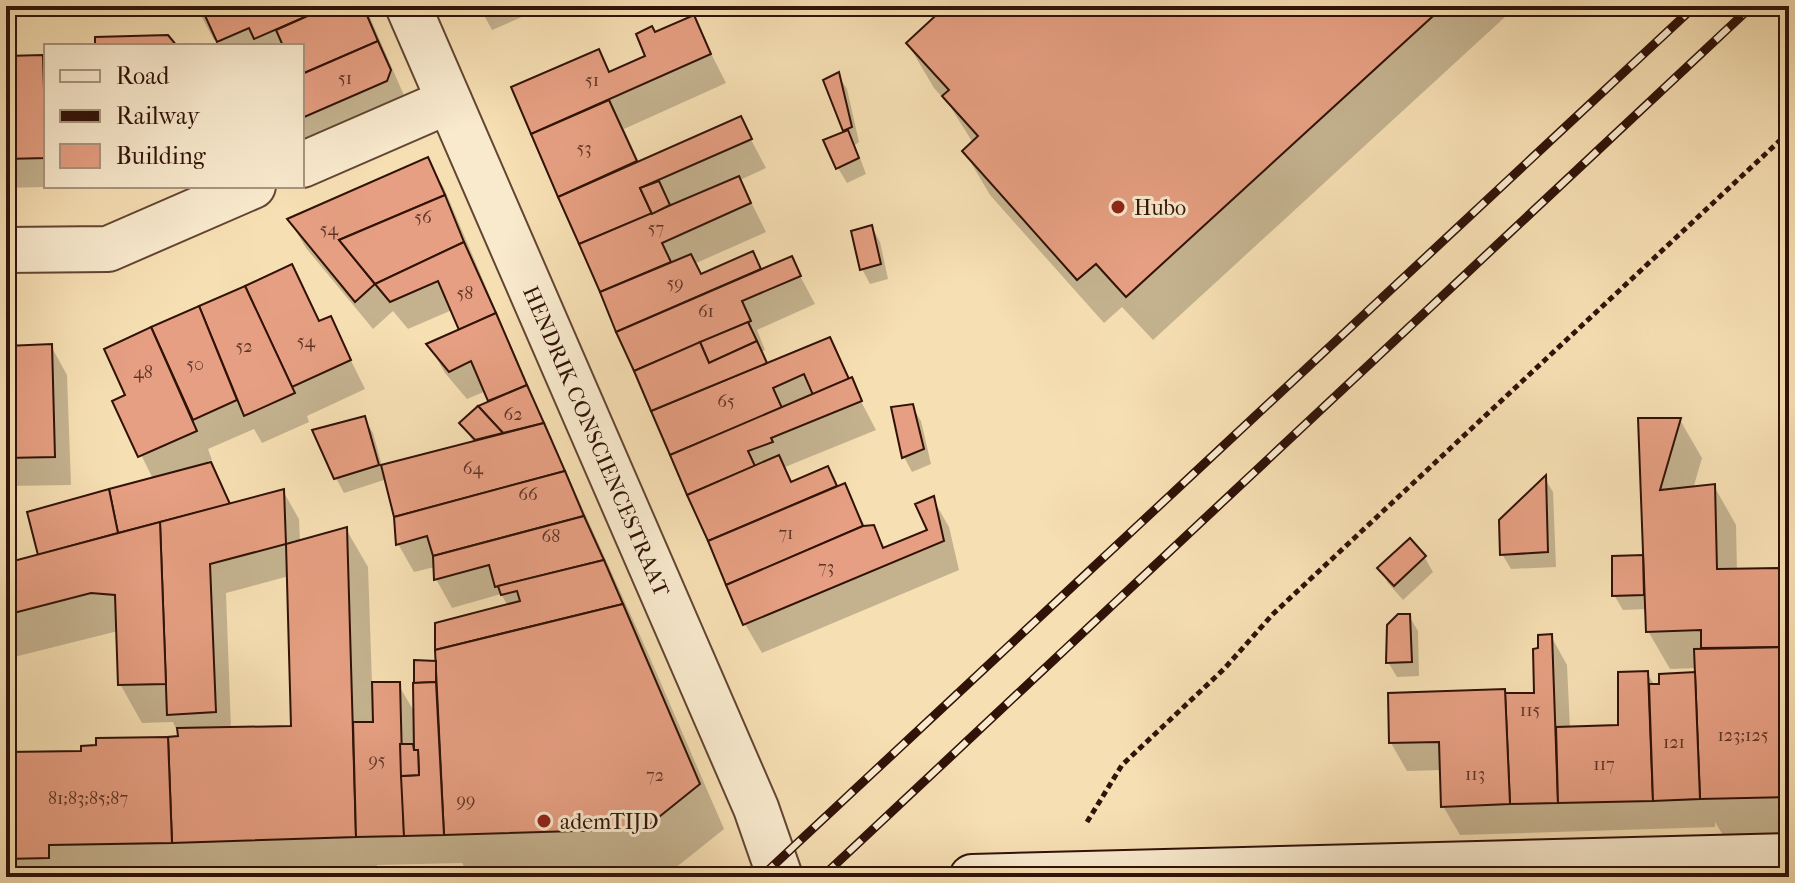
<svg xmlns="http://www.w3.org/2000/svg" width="1795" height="883" viewBox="0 0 1795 883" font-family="'IM FELL French Canon',serif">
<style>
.shadow{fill:#0003;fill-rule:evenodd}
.building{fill:#e69f82;stroke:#301207;stroke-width:2}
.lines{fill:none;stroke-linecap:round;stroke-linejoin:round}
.street-casing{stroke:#624532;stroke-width:48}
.secondary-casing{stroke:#301207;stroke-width:48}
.path{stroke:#301207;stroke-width:5;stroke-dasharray:6 4;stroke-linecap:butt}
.street{stroke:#f9eace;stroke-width:44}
.secondary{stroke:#f9eace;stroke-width:44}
.rail-casing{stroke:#301207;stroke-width:9}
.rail{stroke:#f9eace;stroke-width:6;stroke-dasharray:18;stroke-linecap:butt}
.poi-dot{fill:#8f2418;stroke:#f9eace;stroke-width:3}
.labels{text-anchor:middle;stroke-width:6;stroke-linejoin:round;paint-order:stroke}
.number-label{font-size:18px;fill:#5e3526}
.poi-label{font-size:22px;fill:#301207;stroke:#f9eace;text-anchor:start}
.street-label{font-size:22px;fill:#301207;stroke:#f9eace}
</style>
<rect width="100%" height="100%" fill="#f6dfb3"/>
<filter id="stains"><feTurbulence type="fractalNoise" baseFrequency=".0025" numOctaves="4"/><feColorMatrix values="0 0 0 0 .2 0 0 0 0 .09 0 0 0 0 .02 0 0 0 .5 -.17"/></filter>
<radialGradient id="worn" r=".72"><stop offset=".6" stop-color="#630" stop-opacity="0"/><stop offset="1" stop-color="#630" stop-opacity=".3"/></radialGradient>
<g class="shadow">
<path d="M102 6H139V9L105 11Z"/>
<path d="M196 6H365L406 100 302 154V46H221L217 38 214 40Z"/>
<path d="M479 6H547L492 30Z"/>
<path d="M949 6H1517L1153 340 1122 307 1104 323 990 195 964 151 973 143 950 106 934 88 908 44Z"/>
<path d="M693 18 726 83 624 129 639 162 740 119 766 168 740 180 766 232 694 264 702 276 752 254 763 271 791 259 815 304 757 330 765 350 761 352 765 359 768 365 829 340 876 430 785 467 786 471 793 484 827 469 838 488 844 485 866 528 873 527 886 549 929 531 933 499 949 527 959 570 762 653 745 624 514 89 598 51 610 73 648 57 655 34Z"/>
<path d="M42 57 46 64V186H80L6 188V58Z"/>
<path d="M838 75 847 89 859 142 855 145 866 174 847 183 838 168 846 132 825 81Z"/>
<path d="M427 159 444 188 540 414 647 651 724 829 669 873 471 877 462 863 377 865V875L6 877V754L82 753 180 738 173 722 142 723 120 684 118 631 6 659V566L41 556 153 479 115 402 127 396 107 350 291 266 321 323 330 318 365 389 307 416 309 422 262 443 254 429 208 449 212 460 208 461 232 505 283 491 299 519 300 542 346 529 368 567 372 684H398L415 713 434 663 508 606 501 594 452 608 436 579 435 567 414 572 398 544 396 517 387 479 344 493 336 478 364 418 373 433 382 466 474 443 462 423 491 402 486 391 467 399 445 373 429 345 462 331 452 310 408 329 393 311 373 329 306 248 289 220ZM289 576 293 728 231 729 226 593Z"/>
<path d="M872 227 880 242 888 279 870 284 862 269Z"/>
<path d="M51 346 67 375 71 485 6 486V347Z"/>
<path d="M912 406 921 421 931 464 912 472 904 457Z"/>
<path d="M1641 420H1680L1702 458 1693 489 1714 486 1736 525 1737 571 1778 570 1789 588V835L1724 837 1715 822V827L1460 835 1443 806 1442 770 1407 771 1391 743 1506 695 1536 694 1540 650 1551 636 1567 665 1570 729 1620 727 1647 673 1655 686 1697 674V668L1670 669 1648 631V609L1623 610 1614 595 1642 557 1646 563Z"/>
<path d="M1545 479 1553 492 1556 567 1511 569 1502 554Z"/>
<path d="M1409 541 1425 558 1433 572 1403 600 1388 583 1380 568Z"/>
<path d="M1409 616 1418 631 1419 676 1397 677 1388 662Z"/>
</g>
<g class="building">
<path d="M210 6H330L254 39 249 28 217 42 202 9Z"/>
<path d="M330 6H363L378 41 302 74V46H283L276 30Z"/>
<path d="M946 6H1444L1126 297 1096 264 1077 280 962 151 978 136 942 96 949 90 906 43Z"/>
<path d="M694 15 711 54 531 134 511 87 599 49 609 72 645 56 636 34 652 26 655 32Z"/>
<path d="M168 35 177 46H95V37Z"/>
<path d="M378 41 391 70 387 81 302 118V74Z"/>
<path d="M43 55 46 158 6 159V56Z"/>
<path d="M839 72 852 127 843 131 823 80Z"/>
<path d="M44 77H46V137Z"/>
<path d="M609 100 637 161 558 197 531 134Z"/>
<path d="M741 116 752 139 640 188 652 214 579 244 558 197Z"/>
<path d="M848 130 859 158 836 169 823 140Z"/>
<path d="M428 157 445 195 339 240 375 284 355 302 287 219Z"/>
<path d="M739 176 751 203 662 243 671 262 600 292 579 244Z"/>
<path d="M659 181 670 205 652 214 640 188Z"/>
<path d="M445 195 464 242 375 284 339 240Z"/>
<path d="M872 225 881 264 860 270 851 231Z"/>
<path d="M464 242 496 313 459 330 438 281 390 302 375 284Z"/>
<path d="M753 251 761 269 616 332 600 292 691 254 701 274Z"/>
<path d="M792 256 801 276 742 301 751 321 634 371 616 332Z"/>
<path d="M292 264 319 321 331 316 351 360 292 387 245 286Z"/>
<path d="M245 286 295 393 244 416 199 306Z"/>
<path d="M199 306 237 400 193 420 151 327Z"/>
<path d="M496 313 527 385 488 401 471 361 449 372 426 344Z"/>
<path d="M748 322 757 341 709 363 700 342Z"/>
<path d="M151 327 197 431 138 457 112 401 125 395 104 349Z"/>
<path d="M830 337 849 379 813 395 804 374 773 388 782 408 670 455 651 411Z"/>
<path d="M757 341 767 363 651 411 634 371 700 342 709 363Z"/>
<path d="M52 344 55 457 6 458V346Z"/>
<path d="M852 377 862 401 771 438 773 442 748 451 755 466 687 495 670 455Z"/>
<path d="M527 385 544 423 503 433 478 406Z"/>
<path d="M913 404 924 449 902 458 891 407Z"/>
<path d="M478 406 503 433 475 440 459 423Z"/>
<path d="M365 416 379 465 334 479 312 430Z"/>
<path d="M1638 418H1681L1660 490 1715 484 1717 569 1780 568 1781 612H1788L1786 567H1789V647L1701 648V630L1646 632Z"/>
<path d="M544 423 565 471 394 517 381 465Z"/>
<path d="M779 455 791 482 828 466 837 486 708 541 687 495Z"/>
<path d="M211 462 230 504 118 533 109 489Z"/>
<path d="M565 471 584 516 433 556 427 536 396 545 394 517Z"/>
<path d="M1546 475 1548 552 1500 555 1499 520Z"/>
<path d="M845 483 863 526 726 585 708 541Z"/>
<path d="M109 489 118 533 38 555 27 512Z"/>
<path d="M284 489 286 544 210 564 216 712 167 715 160 522Z"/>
<path d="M934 496 944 541 743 625 726 585 863 526 874 525 883 548 927 530 915 504Z"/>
<path d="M584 516 604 560 495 587 489 565 434 580 433 556Z"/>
<path d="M160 522 166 684 118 685 115 595 91 593 6 615V563Z"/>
<path d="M347 527 356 837 172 843 168 737 178 736 177 728 291 726 286 544Z"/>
<path d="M1410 538 1426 556 1394 586 1377 568Z"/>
<path d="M1643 555 1644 595 1612 596V556Z"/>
<path d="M604 560 623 604 435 650V623L520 601 517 591 501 595 498 586Z"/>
<path d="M623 604 700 784 644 829 444 835 435 650Z"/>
<path d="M1398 614H1410L1412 662 1386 663 1387 625Z"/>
<path d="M1552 634 1558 803 1510 804 1505 693H1534L1533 649 1538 648V635Z"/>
<path d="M1789 647V797L1700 799 1694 649Z"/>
<path d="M414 660 436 661V682L414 683Z"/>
<path d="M1648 671 1653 801 1558 803 1556 727 1618 725V672Z"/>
<path d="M1695 672 1700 799 1653 801 1649 684H1659V674Z"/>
<path d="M372 682H400L404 836 356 837 353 722H373Z"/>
<path d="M436 682 444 835 404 836 401 776 419 775 418 750H414L413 683Z"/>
<path d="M1505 689 1510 804 1441 807 1439 742 1389 743 1388 693Z"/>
<path d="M168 737 172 843 49 845V858L6 859V752L81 751V746L96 745V738Z"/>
<path d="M400 744H413L414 750H418L419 775 401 776Z"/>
</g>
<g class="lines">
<defs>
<g id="street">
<path id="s1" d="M408 6 756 808 780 877"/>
<path d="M302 165 449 101"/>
<path d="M6 250 108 249 253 186"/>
</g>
<path id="secondary" d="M972 877 1789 856"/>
</defs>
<use href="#street" class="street-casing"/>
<use href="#secondary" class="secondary-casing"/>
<path class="path" d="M1087 822 1122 765 1224 669 1273 614 1789 132"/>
<use href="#street" class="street"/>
<use href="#secondary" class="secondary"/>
<defs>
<g id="rail">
<path d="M761 877 1695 6"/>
<path d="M822 877 1752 6"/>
</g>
</defs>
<use href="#rail" class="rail-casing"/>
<use href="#rail" class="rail"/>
</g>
<g class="poi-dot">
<circle cx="1118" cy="207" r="8"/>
<circle cx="544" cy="821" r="8"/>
</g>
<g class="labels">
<g class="number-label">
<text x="345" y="84">51</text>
<text x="592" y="86">51</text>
<text x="584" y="154">53</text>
<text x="423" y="223">56</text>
<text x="656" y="234">57</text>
<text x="329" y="235">54</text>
<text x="675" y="289">59</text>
<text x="465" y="299">58</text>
<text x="706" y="317">61</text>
<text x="306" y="347">54</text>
<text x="244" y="352">52</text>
<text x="195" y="370">50</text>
<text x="143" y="378">48</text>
<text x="726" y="407">65</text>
<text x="513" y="420">62</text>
<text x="473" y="474">64</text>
<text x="528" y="500">66</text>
<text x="786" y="539">71</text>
<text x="551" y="542">68</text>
<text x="826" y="573">73</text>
<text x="1530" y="716">115</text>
<text x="1743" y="741">123;125</text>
<text x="1674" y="748">121</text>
<text x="377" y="766">95</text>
<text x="1604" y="770">117</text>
<text x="1475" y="780">113</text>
<text x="655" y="781">72</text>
<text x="88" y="804">81;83;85;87</text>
<text x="466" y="806">99</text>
</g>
<g class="poi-label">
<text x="1134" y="215">Hubo</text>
<text x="560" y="829">ademTIJD</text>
</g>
<g class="street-label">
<text dy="8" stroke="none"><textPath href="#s1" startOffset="474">HENDRIK CONSCIENCESTRAAT</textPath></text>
</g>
</g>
<rect width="1795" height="883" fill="none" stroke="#f6dfb3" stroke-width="32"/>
<rect x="8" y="8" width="1779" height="867" fill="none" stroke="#301207" stroke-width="4"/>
<rect x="16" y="16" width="1763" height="851" fill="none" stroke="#301207" stroke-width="2"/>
<rect x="44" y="44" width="260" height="144" fill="#f9eace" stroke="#a9947e" stroke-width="2"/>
<rect x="60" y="70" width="40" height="12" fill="#f9eace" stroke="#a9947e" stroke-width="2"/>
<text x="116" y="84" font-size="24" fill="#301207">Road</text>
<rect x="60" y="110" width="40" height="12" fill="#301207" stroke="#a9947e" stroke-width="2"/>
<text x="116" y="124" font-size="24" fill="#301207">Railway</text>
<rect x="60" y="144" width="40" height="24" fill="#e69f82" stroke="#a9947e" stroke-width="2"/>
<text x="116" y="164" font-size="24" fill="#301207">Building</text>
<rect width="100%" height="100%" filter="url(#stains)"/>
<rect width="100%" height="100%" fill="url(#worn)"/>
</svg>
